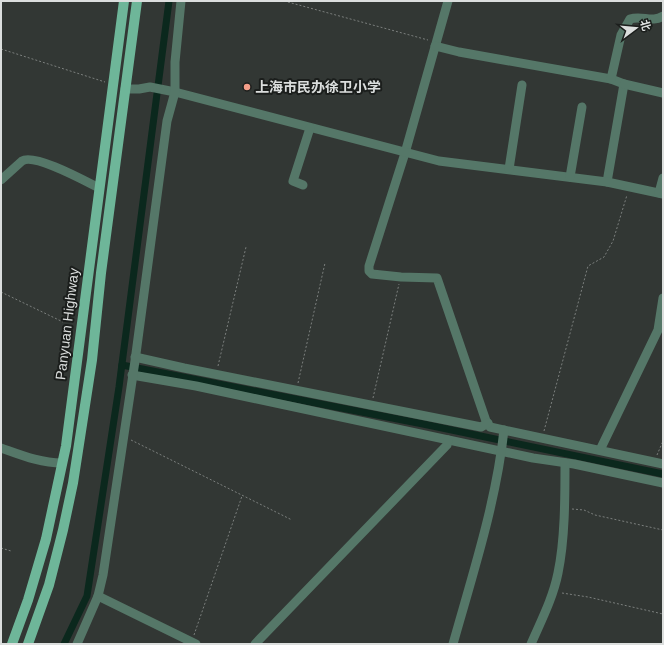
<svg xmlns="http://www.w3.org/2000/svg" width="664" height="645" viewBox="0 0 664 645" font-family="Helvetica,'Noto Sans SC',sans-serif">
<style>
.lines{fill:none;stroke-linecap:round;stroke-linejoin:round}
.canal{stroke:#0b281d;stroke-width:7}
.path{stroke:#7b7f7d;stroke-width:1;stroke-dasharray:2 2;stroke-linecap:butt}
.minor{stroke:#557768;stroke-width:9}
.major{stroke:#6eb699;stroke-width:10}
.poi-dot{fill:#f49e89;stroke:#1b1e1c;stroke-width:1.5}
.labels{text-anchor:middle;stroke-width:4;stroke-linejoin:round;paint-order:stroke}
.poi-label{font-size:14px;font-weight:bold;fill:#dbdedd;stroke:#1b1e1c;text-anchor:start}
.street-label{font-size:14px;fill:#dbdedd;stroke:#1b1e1c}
</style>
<rect width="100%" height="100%" fill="#323734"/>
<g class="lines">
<g class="canal">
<path d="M122 365 423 424 663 474"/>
<path d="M64 644 87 596 119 387 169 1"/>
</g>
<g class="path">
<path d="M284 1 428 40"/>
<path d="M1 49 105 82"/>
<path d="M1 292 63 322"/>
<path d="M218 366 246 247"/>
<path d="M298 383 325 263"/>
<path d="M373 398 399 284"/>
<path d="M544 431 588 266 604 257 613 241 627 195"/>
<path d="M131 440 292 520"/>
<path d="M657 455 663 441"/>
<path d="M572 509 584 510 595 515 663 530"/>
<path d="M1 548 11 551"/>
<path d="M562 593 588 597 663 614"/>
<path d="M194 635 242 496"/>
</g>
<g class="minor">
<path d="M448 1 405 153 369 266V271L372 274 401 277 437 278 486 421 490 427 663 464"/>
<path d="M435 46 459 52 611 79 624 84 607 182"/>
<path d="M611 79 621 35 630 19C642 15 652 23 663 16"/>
<path d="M624 84 663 93"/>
<path d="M125 89H139L150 87 175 92 439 161 607 182 663 194"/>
<path d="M509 169 522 85"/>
<path d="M570 177 582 107"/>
<path d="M1 180 22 161C34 153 85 181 99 188"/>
<path d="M303 185 293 181 310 128"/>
<path d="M659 193 663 178"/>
<path d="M135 357 184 368 481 427 488 423"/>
<path d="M132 375 196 386 533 458 574 464 663 483"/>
<path d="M1 448C21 455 40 463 62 463"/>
<path d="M600 450 658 330 663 298"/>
<path d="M98 596 196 644"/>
<path d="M77 644 98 596 103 575 135 361 167 121 175 92V62L181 1"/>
<path d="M255 644 447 445 448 440"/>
<path d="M453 644C473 573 496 503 504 430"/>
<path d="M531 644C541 621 553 598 558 573 565 539 565 498 565 463"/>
</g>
<g class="major">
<path d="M12 644 28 600 46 539 66 446 124 1"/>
<path d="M28 644 49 585 63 530 73 483 92 360 101 273 137 1"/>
</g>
</g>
<circle class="poi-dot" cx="247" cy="87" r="4"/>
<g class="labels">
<g class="poi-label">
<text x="255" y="92">上海市民办徐卫小学</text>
</g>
<g class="street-label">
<text transform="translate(67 324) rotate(-83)" y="5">Panyuan Highway</text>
</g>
</g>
<rect width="664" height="645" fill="none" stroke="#dbdedd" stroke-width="4"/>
<g transform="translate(636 28) rotate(74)" stroke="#1b1e1c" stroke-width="3" paint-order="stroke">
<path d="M0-3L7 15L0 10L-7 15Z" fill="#dbdedd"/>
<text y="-6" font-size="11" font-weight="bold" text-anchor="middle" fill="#dbdedd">北</text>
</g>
</svg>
